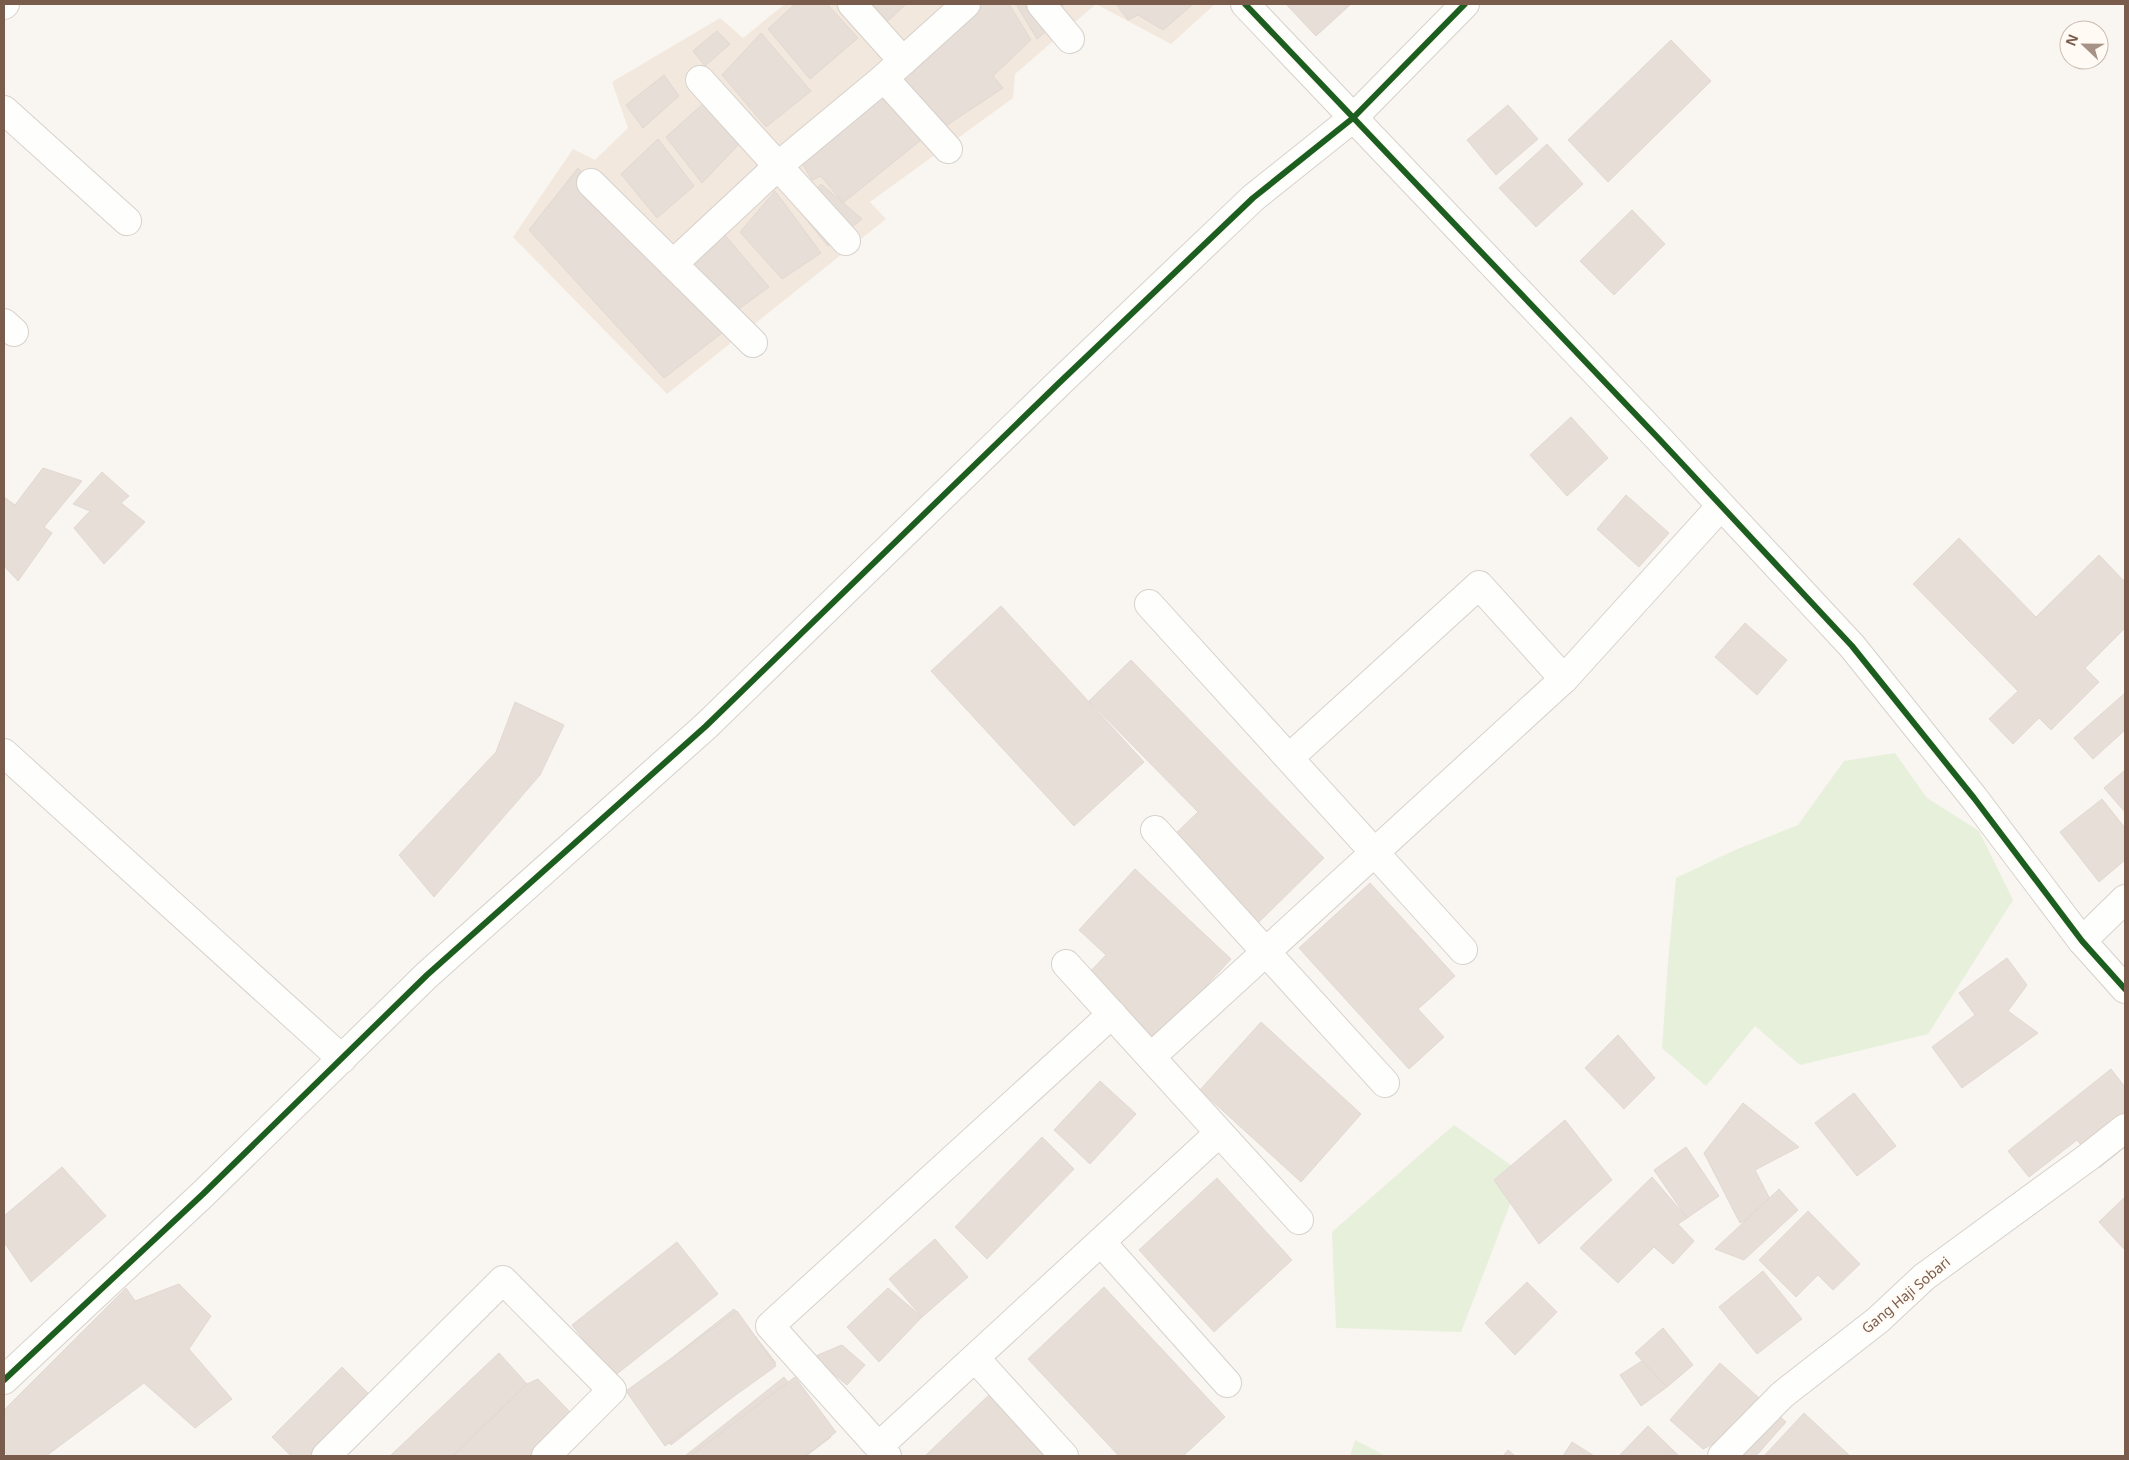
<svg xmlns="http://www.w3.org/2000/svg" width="2129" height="1460" viewBox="0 0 2129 1460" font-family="'Noto Sans',sans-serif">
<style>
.residential{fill:#f2e8de}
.green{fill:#e7f0db}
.building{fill:#e6ded7;stroke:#e2d8d2}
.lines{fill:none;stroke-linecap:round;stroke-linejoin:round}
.minor-casing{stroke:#d7d1cb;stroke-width:30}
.minor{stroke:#fefefd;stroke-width:28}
.cycleway-casing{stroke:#fffaf3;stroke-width:9}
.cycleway{stroke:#1b5e20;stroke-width:6}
.labels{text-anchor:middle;stroke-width:4;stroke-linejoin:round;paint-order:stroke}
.street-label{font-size:14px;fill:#7a5c4d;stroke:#fffaf3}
</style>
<rect width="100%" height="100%" fill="#f9f5f0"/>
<path class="residential" d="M785 4H1215L1171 44 1096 4 1015 74 1013 98 870 202 886 219 667 394 513 237 573 149 595 160 628 128 612 82 720 18 743 38Z"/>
<g class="green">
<path d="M1895 753 1927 798 1979 831 2013 900 1928 1034 1800 1065 1755 1026 1706 1086 1662 1048 1668 962 1676 878 1735 850 1798 825 1844 761Z"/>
<path d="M1454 1125 1522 1173 1461 1332 1336 1328 1332 1232Z"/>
<path d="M1355 1440 1386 1456H1350Z"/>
</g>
<g class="building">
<path d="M795 4H827L858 38 810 79 768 29Z"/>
<path d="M870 4H906L887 22Z"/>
<path d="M978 4H1009L1031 40 993 76 1003 88 929 137 889 92Z"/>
<path d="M1016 4H1065L1057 9 1063 17 1037 39Z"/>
<path d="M1116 4H1193L1163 30 1138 15 1128 20Z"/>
<path d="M1286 4H1351L1316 36Z"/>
<path d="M717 31 730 44 705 66 693 51Z"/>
<path d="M761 33 811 91 766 127 722 75Z"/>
<path d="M1671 40 1711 81 1608 182 1568 140Z"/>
<path d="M664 75 679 96 643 128 626 105Z"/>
<path d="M881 95 921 140 843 203 821 176 812 180 802 163Z"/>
<path d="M704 103 735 128 739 144 702 183 666 137Z"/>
<path d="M1508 105 1538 139 1496 175 1467 140Z"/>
<path d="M658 139 694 186 657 218 621 174Z"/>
<path d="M1547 144 1583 184 1536 227 1499 188Z"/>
<path d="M578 168 727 329 664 378 529 230Z"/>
<path d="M821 184 862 219 828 246 783 191 814 192Z"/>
<path d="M775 191 821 253 782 279 740 232Z"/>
<path d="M1632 210 1665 244 1614 295 1580 261Z"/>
<path d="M725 235 769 287 725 319 683 268Z"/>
<path d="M1571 417 1608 458 1567 496 1530 455Z"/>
<path d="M43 468 82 481 44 527 52 533 18 581 4 566V497L15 505Z"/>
<path d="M102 472 129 496 121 503 145 522 104 564 74 528 90 511 73 504Z"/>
<path d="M1626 495 1669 533 1639 567 1597 529Z"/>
<path d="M1959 538 2036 617 2099 555 2125 582V628L2085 668 2099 682 2051 730 2039 718 2013 744 1989 719 2018 691 1913 584Z"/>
<path d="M1001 606 1144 762 1074 826 931 671Z"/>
<path d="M1745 623 1787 660 1757 695 1715 657Z"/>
<path d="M1131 660 1324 858 1256 925 1171 838 1198 812 1089 701Z"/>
<path d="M2125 693V730L2093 759 2074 738Z"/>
<path d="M515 702 564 725 540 775 434 897 399 855 496 752Z"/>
<path d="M2125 770V810L2124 811 2104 788Z"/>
<path d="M2102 799 2125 828V860L2099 882 2060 832Z"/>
<path d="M1135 869 1231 959 1154 1042 1085 977 1106 955 1079 930Z"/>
<path d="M1370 883 1455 976 1418 1009 1444 1037 1409 1069 1299 948Z"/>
<path d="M2007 958 2027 985 2008 1011 2038 1033 1962 1088 1932 1047 1975 1015 1959 993Z"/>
<path d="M1261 1022 1361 1114 1301 1182 1200 1090Z"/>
<path d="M1618 1035 1655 1078 1624 1109 1585 1068Z"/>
<path d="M2111 1069 2125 1087V1147L2099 1168 2077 1140 2029 1177 2008 1151Z"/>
<path d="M1100 1081 1136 1114 1090 1164 1054 1130Z"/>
<path d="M1854 1093 1896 1146 1857 1176 1815 1123Z"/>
<path d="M1743 1103 1799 1147 1755 1170 1773 1205 1740 1223 1704 1153Z"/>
<path d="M1565 1120 1612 1180 1539 1244 1494 1180Z"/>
<path d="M1042 1137 1074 1169 987 1259 955 1227Z"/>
<path d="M1686 1147 1719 1196 1687 1218 1654 1170Z"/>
<path d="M62 1167 106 1216 31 1282 4 1242V1216Z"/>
<path d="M1652 1177 1687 1218 1678 1224 1694 1241 1673 1264 1654 1247 1618 1283 1580 1248Z"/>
<path d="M1217 1178 1292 1260 1214 1332 1139 1250Z"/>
<path d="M1779 1189 1798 1210 1744 1260 1715 1249Z"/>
<path d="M2125 1197V1250L2099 1222Z"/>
<path d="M1808 1211 1860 1264 1833 1290 1818 1275 1796 1297 1759 1260Z"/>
<path d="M935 1239 968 1277 922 1317 889 1279Z"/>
<path d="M677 1242 718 1294 613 1377 572 1325Z"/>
<path d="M1763 1271 1802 1319 1757 1354 1719 1307Z"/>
<path d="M1527 1282 1557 1312 1515 1355 1485 1323Z"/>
<path d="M179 1284 211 1316 189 1349 232 1399 195 1428 144 1383 46 1456H8L4 1451V1410L126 1288 135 1301Z"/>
<path d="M1104 1287 1225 1417 1183 1456H1119L1028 1359Z"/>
<path d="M888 1288 922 1317 879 1362 847 1327Z"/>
<path d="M734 1309 776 1363 671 1445 630 1391Z"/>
<path d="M737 1311 776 1366 665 1446 626 1391Z"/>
<path d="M1663 1328 1693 1365 1667 1387 1635 1353Z"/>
<path d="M842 1345 865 1365 847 1385 813 1357Z"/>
<path d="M499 1353 527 1384 452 1456H390Z"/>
<path d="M1642 1361 1667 1387 1641 1406 1620 1375Z"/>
<path d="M1720 1363 1786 1422 1756 1456H1746L1725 1438 1703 1449 1670 1420Z"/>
<path d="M342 1367 374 1399 316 1456H291L272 1437Z"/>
<path d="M784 1377 831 1437 806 1456H685Z"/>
<path d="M795 1377 836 1432 805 1456H690Z"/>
<path d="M538 1379 574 1416 532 1456H453L527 1384Z"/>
<path d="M991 1393 1051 1456H925Z"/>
<path d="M1804 1413 1850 1456H1764Z"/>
<path d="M1648 1426 1679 1456H1619Z"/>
<path d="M1572 1442 1594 1456H1563Z"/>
<path d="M1508 1450 1515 1456H1503Z"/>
</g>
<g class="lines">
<defs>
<g id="minor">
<path d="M852 4 903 61"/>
<path d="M1041 4 1070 39"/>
<path d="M1245 4 1660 440 1852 646 1974 798 2082 941 2125 989"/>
<path d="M4 5 5 4"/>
<path d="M884 78 948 149"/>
<path d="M700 80 846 241"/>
<path d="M4 110 127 221"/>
<path d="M591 183 673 264 778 166 884 78 966 4"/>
<path d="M673 264 753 343"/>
<path d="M4 323 14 332"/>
<path d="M1149 604 1463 950"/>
<path d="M4 753 342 1059"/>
<path d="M1289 758 1479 585 1564 679"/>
<path d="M1155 830 1385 1083"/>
<path d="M2082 941 2125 899"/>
<path d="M1066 964 1299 1220"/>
<path d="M1151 1057 1564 679 1721 506"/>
<path d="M1101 1242 1227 1383"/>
<path d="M975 1358 1064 1456"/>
<path d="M4 1380 203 1194 427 975 706 726 1059 383 1253 198 1353 118 1465 4"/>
<path d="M879 1446 1219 1133"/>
<path d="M326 1456 503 1280 612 1390 546 1456"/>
<path d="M887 1456 770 1326 1112 1014"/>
<path d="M1722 1456 1782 1395 1878 1320 1924 1277 2087 1158 2125 1128"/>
</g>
</defs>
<use href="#minor" class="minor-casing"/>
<use href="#minor" class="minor"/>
<defs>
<g id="cycleway">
<path d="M1245 4 1660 440 1852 646 1974 798 2082 941 2125 989"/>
<path d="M4 1380 203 1194 427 975 706 726 1059 383 1253 198 1353 118 1465 4"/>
</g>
</defs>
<use href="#cycleway" class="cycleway-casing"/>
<use href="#cycleway" class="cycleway"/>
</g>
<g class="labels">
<g class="street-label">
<text transform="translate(1906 1295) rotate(-40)" y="5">Gang Haji Sobari</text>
</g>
</g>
<rect width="2129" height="1460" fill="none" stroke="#7a5c4d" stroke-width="10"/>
<g transform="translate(2084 45) rotate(292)"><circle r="24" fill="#fffaf3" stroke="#cabbb1"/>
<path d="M0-4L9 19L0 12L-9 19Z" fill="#a69286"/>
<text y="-8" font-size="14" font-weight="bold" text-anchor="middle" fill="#7a5c4d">N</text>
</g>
</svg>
